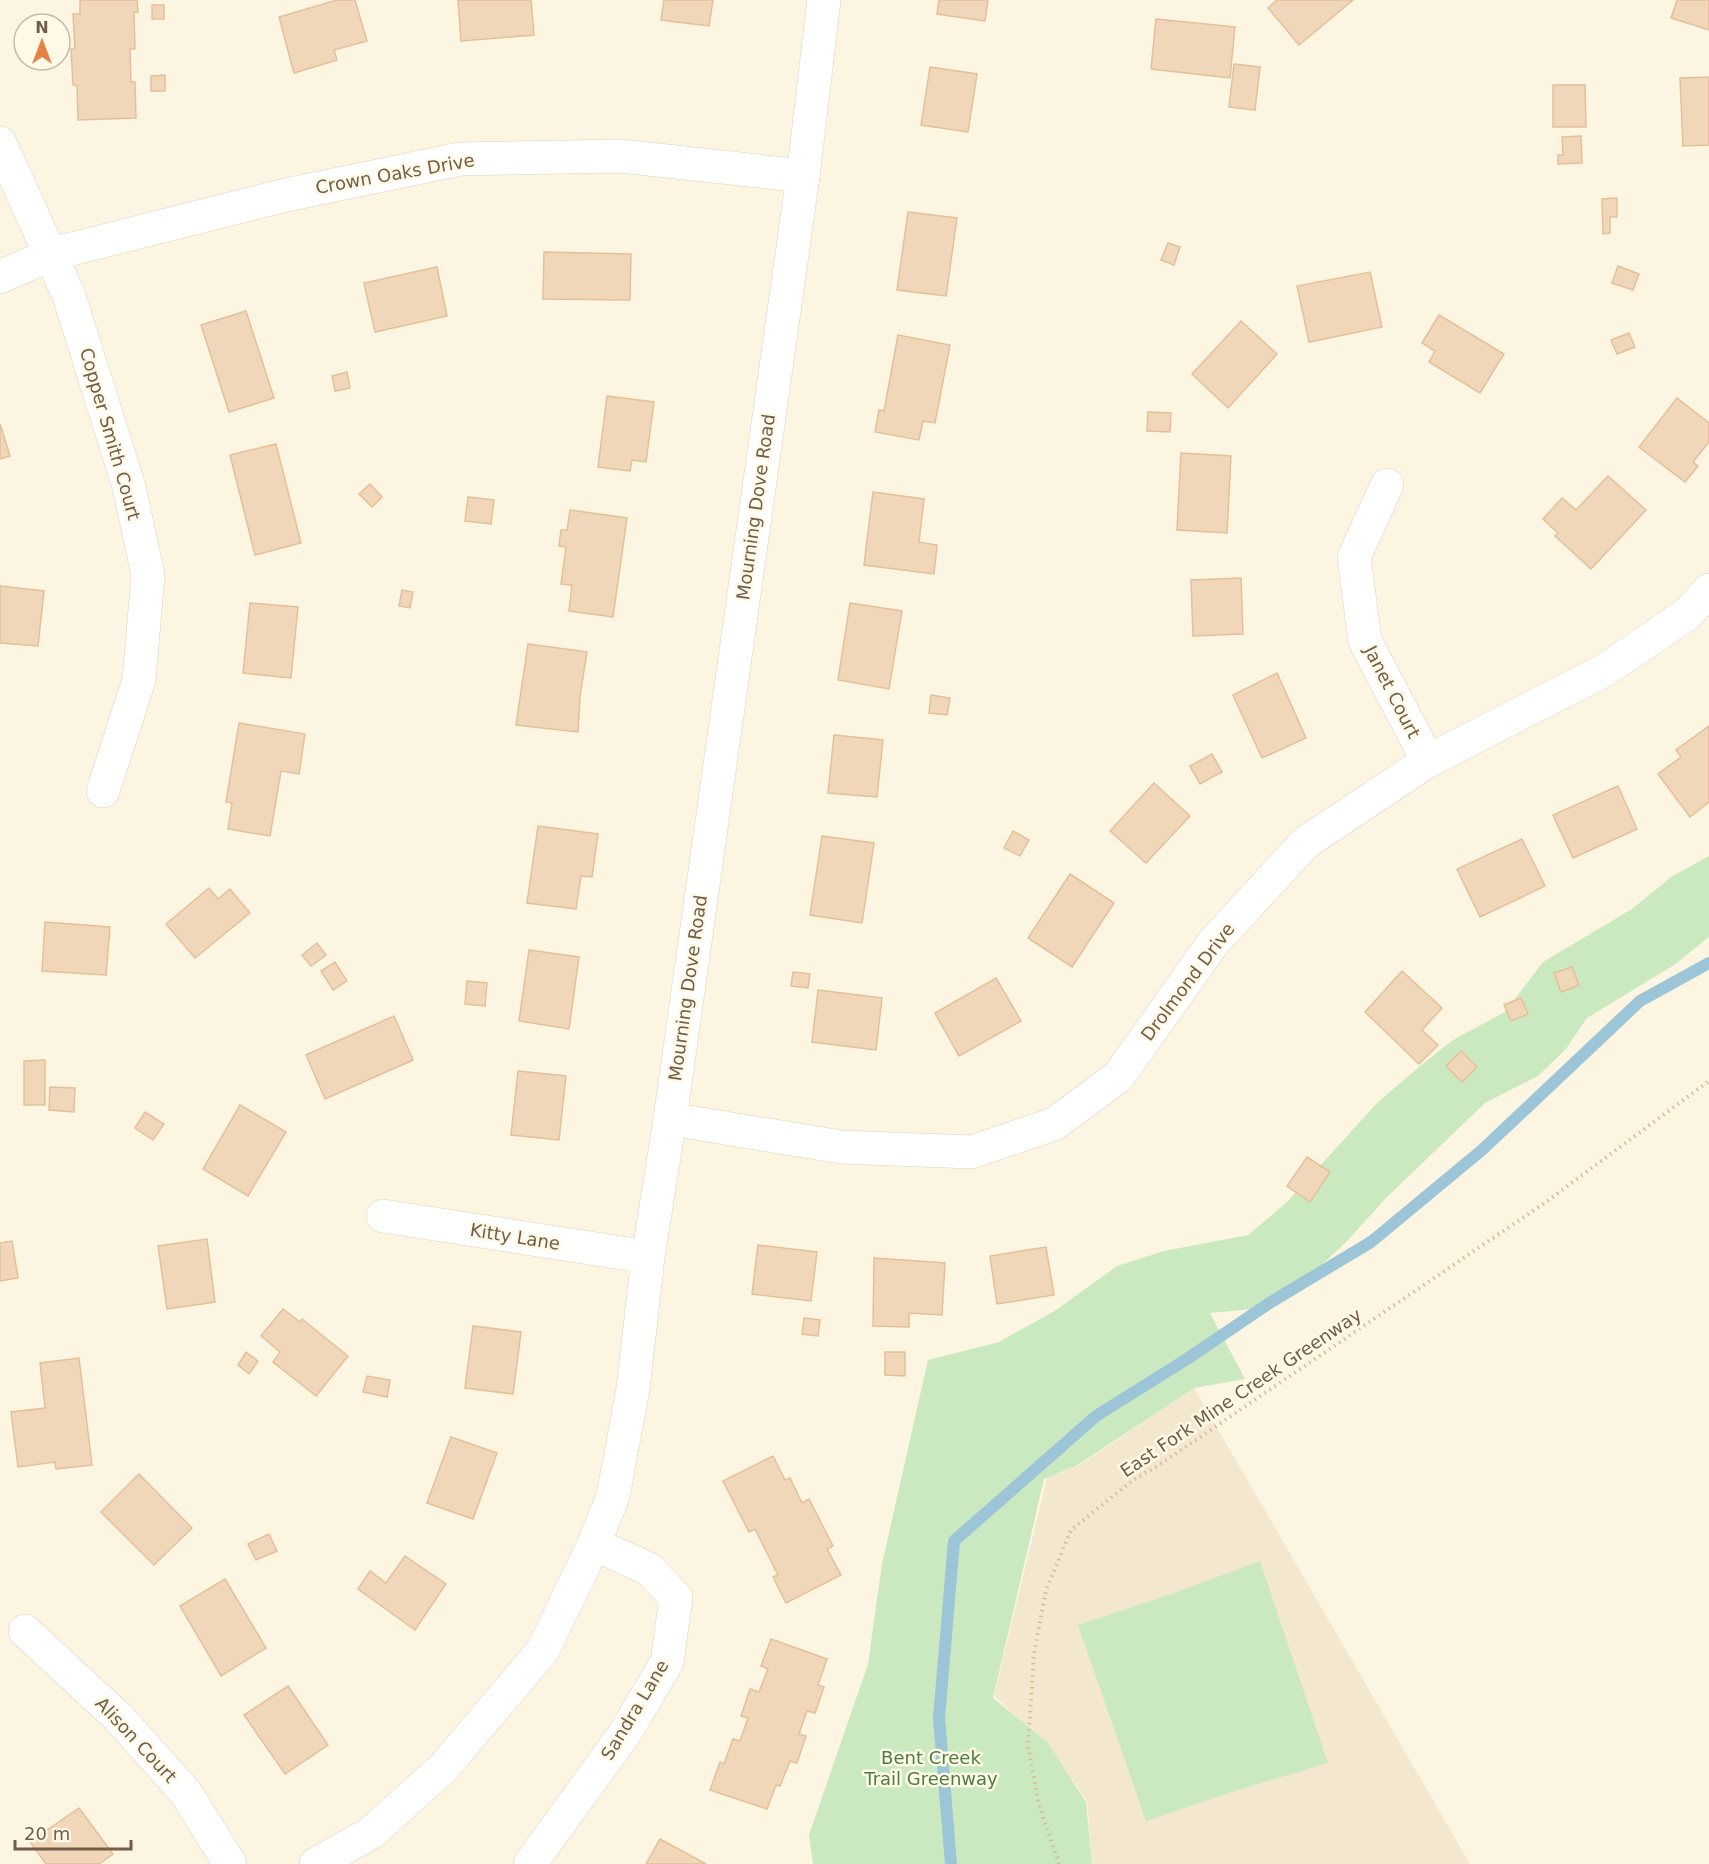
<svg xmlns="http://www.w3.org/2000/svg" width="1709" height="1864" viewBox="0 0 1709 1864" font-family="'DejaVu Sans',sans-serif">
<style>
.residential{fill:#f3e8cf}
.green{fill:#cbe9c0}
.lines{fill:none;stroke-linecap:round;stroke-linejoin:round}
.stream{stroke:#9cc5d7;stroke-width:12}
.building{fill:#f1d7b9;stroke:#e4c099;stroke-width:1.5}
.minor-casing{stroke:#e0d2bd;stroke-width:34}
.path{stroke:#d6bb9c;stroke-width:4;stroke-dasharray:1.5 4.5;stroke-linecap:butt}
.minor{stroke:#fff;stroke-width:33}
.labels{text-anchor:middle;stroke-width:5;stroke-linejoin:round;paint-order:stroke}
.street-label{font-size:18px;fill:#735d48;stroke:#fff9e7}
.park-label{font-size:18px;fill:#4c7e43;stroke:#fff9e7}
</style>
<rect width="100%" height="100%" fill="#fcf5e1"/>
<path class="residential" d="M1194 1388 1470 1864H1092L1087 1801 1049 1746 994 1696 1047 1478 1080 1465Z"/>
<g class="green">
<path d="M1709 856V937L1674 965 1587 1018 1565 1050 1538 1076 1485 1103 1387 1197 1347 1241 1309 1277 1265 1308 1210 1313 1245 1379 1194 1388 1078 1465 1044 1479 993 1698 1048 1743 1086 1802 1092 1864H813L809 1835 868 1664 882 1564 928 1360 999 1342 1056 1310 1117 1266 1164 1251 1248 1235 1287 1202 1377 1103 1420 1066 1453 1040 1505 1012 1543 962 1632 909 1671 877Z"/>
<path d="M1260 1561 1328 1763 1235 1791 1146 1821 1078 1625 1171 1594Z"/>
</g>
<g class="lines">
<path class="stream" d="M951 1864 939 1718 954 1541 1096 1416 1187 1359 1271 1302 1371 1242 1482 1150 1640 1001 1709 963"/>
</g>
<g class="building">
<path d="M80 0H137L138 12H134L135 49H130L131 82H135L136 118 78 120 77 85H73L71 49H75L73 14H80Z"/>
<path d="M337 0H355L367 41 334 50 337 60 294 73 279 17Z"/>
<path d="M458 0H531L534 35 461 41Z"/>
<path d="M664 0H713L709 26 661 20Z"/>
<path d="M939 0H988L985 21 937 14Z"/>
<path d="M1277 0H1353L1299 45 1268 8Z"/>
<path d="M1677 0H1709V30L1671 18Z"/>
<rect x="152" y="5" width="12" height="14"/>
<path d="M1156 19 1235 27 1230 78 1151 69Z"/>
<path d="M1234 64 1260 67 1255 110 1229 107Z"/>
<path d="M930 67 977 74 968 132 921 125Z"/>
<path d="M165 75V91H151V76Z"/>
<path d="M1709 77V145L1683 146 1680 78Z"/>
<path d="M1553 85H1585L1586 127H1553Z"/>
<path d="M1581 136 1582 163 1558 164V155H1563L1562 137Z"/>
<path d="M1617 198V217H1610V233L1603 234 1602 199Z"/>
<path d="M908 212 957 218 946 296 897 290Z"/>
<path d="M1168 243 1180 247 1174 265 1161 260Z"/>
<path d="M544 252 631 254 630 300 543 299Z"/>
<path d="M1618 266 1639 274 1633 290 1612 283Z"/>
<path d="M437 267 447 316 375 332 364 283Z"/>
<path d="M1370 272 1382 327 1309 342 1297 286Z"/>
<path d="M246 311 274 398 229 412 201 325Z"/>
<path d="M1439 315 1504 354 1480 393 1429 362 1435 351 1422 343Z"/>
<path d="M1241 321 1277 354 1228 408 1192 374Z"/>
<path d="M1629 333 1635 347 1617 354 1611 340Z"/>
<path d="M898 335 950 345 935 423 923 421 919 440 875 432 879 410 884 411Z"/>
<path d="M347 372 350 388 335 391 332 376Z"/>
<path d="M607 396 654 402 646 462 632 460 630 471 598 467Z"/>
<path d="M1677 398 1709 423V442L1693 462 1698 466 1685 482 1639 447Z"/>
<path d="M1148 412 1171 413 1170 432 1147 431Z"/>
<path d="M0 424 10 456 0 459Z"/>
<path d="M276 444 301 543 255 555 230 455Z"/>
<path d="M1181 453 1231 456 1227 533 1177 530Z"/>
<path d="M1608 476 1646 510 1591 569 1555 536 1558 533 1543 519 1562 498 1576 510Z"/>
<path d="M370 484 382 497 372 507 359 494Z"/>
<path d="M873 492 924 499 919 542 937 545 934 574 864 565Z"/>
<path d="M468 497 494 500 491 524 465 521Z"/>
<path d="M570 510 627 518 613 617 569 611 572 585 561 584 566 547 559 546 561 530H567Z"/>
<path d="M1241 578 1243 634 1193 636 1191 580Z"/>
<path d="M0 586 44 591 38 646 0 643Z"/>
<path d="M402 590 413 592 410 608 399 606Z"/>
<path d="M250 603 298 607 291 678 243 673Z"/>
<path d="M850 603 902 611 889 689 838 680Z"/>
<path d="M528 644 587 652 580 696 578 732 516 725Z"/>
<path d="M1277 673 1306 738 1262 758 1233 695Z"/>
<path d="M931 695 950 698 947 715 929 713Z"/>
<path d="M239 723 305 734 299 774 281 771 270 836 228 829 232 803 226 802Z"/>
<path d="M1709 726V802L1690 817 1658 774 1681 757 1676 750Z"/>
<path d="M834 735 883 740 877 797 828 793Z"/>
<path d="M1212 754 1222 772 1200 784 1190 766Z"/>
<path d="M1154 783 1190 816 1146 863 1110 831Z"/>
<path d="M1618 786 1637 829 1573 858 1553 815Z"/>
<path d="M538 826 598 834 592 877 581 876 576 909 527 903Z"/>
<path d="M1013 831 1029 840 1020 856 1004 848Z"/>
<path d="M822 836 874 843 862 923 810 915Z"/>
<path d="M1522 839 1545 886 1480 917 1457 869Z"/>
<path d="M1070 874 1114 903 1072 967 1028 938Z"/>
<path d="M209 888 218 899 230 889 250 913 195 958 166 924Z"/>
<path d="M45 922 110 927 106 975 42 971Z"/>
<path d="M317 943 326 955 311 966 302 955Z"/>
<path d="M529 950 579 957 569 1029 519 1021Z"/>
<path d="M335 962 347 981 333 990 321 971Z"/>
<path d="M1572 967 1579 985 1561 992 1554 973Z"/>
<path d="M1402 971 1442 1008 1422 1030 1438 1045 1419 1064 1365 1012Z"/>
<path d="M793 972 810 974 808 988 791 986Z"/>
<path d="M996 978 1021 1021 959 1056 935 1013Z"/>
<path d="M467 981 487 983 485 1006 465 1004Z"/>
<path d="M818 990 882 998 876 1050 812 1042Z"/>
<path d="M1521 998 1528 1014 1511 1021 1504 1005Z"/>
<path d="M394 1016 413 1060 325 1099 306 1055Z"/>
<path d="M1461 1051 1477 1067 1462 1082 1446 1066Z"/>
<path d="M45 1060V1105H24V1061Z"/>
<path d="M518 1071 566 1076 559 1140 511 1135Z"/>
<path d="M50 1087 75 1088 74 1112 49 1110Z"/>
<path d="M240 1105 286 1132 248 1196 203 1169Z"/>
<path d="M145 1112 164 1124 153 1140 135 1128Z"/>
<path d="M1307 1157 1330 1172 1310 1202 1287 1186Z"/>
<path d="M207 1239 215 1302 167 1309 158 1246Z"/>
<path d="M12 1241 18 1278 0 1281V1243Z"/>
<path d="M758 1245 817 1252 811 1301 752 1294Z"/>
<path d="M1046 1247 1054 1295 997 1304 990 1256Z"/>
<path d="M874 1258 945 1263 942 1315 909 1313V1327L873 1326Z"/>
<path d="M283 1309 300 1322 302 1319 348 1356 316 1396 273 1362 280 1352 261 1336Z"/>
<path d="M804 1318 820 1320 818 1336 802 1334Z"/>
<path d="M473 1326 521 1332 513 1394 465 1388Z"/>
<path d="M246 1352 258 1361 249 1374 238 1365Z"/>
<path d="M885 1352H905V1376L885 1375Z"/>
<path d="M79 1358 92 1465 56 1469 55 1462 18 1467 11 1412 45 1408 40 1363Z"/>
<path d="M367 1376 390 1380 387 1397 363 1392Z"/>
<path d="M451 1437 497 1453 473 1519 427 1503Z"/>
<path d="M773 1456 785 1480 790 1478 802 1503 809 1499 833 1546 827 1549 841 1575 786 1603 773 1577 778 1575 755 1529 749 1532 723 1481Z"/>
<path d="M139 1474 192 1528 154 1565 101 1512Z"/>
<path d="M269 1534 277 1551 256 1560 248 1544Z"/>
<path d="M405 1556 446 1584 415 1630 358 1589 370 1571 386 1583Z"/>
<path d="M225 1579 266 1648 221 1676 180 1606Z"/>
<path d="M771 1639 827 1659 818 1685 824 1687 815 1713 807 1711 799 1734 806 1736 797 1763 790 1761 780 1786 776 1785 767 1809 710 1790 720 1762 724 1764 733 1739 740 1741 748 1718 741 1716 750 1689 759 1692 768 1669 761 1666Z"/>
<path d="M288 1686 328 1745 285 1774 244 1715Z"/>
<path d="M79 1808 113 1854 99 1864H46L30 1842Z"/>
<path d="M660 1839 706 1864H646Z"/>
</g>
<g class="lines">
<defs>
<g id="minor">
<path d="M0 143 69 296 129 487 148 575 139 680 103 791"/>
<path d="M0 277 52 254 286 195 460 159 621 156 803 176"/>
<path d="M1387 485 1354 557 1365 641 1428 761"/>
<path d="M670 1119 841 1147 972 1152 1054 1124 1118 1077 1213 943 1305 843 1428 761 1605 670 1687 614 1709 590"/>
<path d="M383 1216 648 1257"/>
<path d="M25 1631 119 1718 186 1793 230 1864"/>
<path d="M316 1864 371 1833 444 1767 543 1650 594 1544 613 1496 633 1389 648 1257 670 1119 803 176 824 0"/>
<path d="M530 1864 625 1733 667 1662 676 1598 649 1569 594 1544"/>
</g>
</defs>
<use href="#minor" class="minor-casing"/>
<path class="path" d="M1059 1864 1039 1805 1028 1746 1034 1653 1046 1590 1071 1530 1133 1480 1159 1465 1546 1202 1709 1081"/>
<use href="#minor" class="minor"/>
</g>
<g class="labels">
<g class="street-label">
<text transform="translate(395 174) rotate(-10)" y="6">Crown Oaks Drive</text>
<text transform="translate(110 434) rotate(74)" y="6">Copper Smith Court</text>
<text transform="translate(756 507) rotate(-82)" y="6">Mourning Dove Road</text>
<text transform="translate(1392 692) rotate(63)" y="6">Janet Court</text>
<text transform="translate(1188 982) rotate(-53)" y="6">Drolmond Drive</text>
<text transform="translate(688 988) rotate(-82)" y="6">Mourning Dove Road</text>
<text transform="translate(515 1237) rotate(9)" y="6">Kitty Lane</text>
<text transform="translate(1241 1393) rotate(-34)" y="6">East Fork Mine Creek Greenway</text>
<text transform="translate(635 1710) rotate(-59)" y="6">Sandra Lane</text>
<text transform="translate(136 1740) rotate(47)" y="6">Alison Court</text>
</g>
<g class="park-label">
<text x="931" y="1764">Bent Creek<tspan x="931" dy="21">Trail Greenway</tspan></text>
</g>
</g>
<g transform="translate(42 42)"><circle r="28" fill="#fff9e7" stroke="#c7bba7" stroke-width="1.5"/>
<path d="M0-4.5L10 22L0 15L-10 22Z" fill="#e68146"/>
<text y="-9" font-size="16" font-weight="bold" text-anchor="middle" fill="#735d48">N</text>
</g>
<path d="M15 1840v9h116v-9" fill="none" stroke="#735d48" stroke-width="3"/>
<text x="24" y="1840" font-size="18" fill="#735d48" stroke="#fff9e7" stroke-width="4.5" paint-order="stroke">20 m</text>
</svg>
